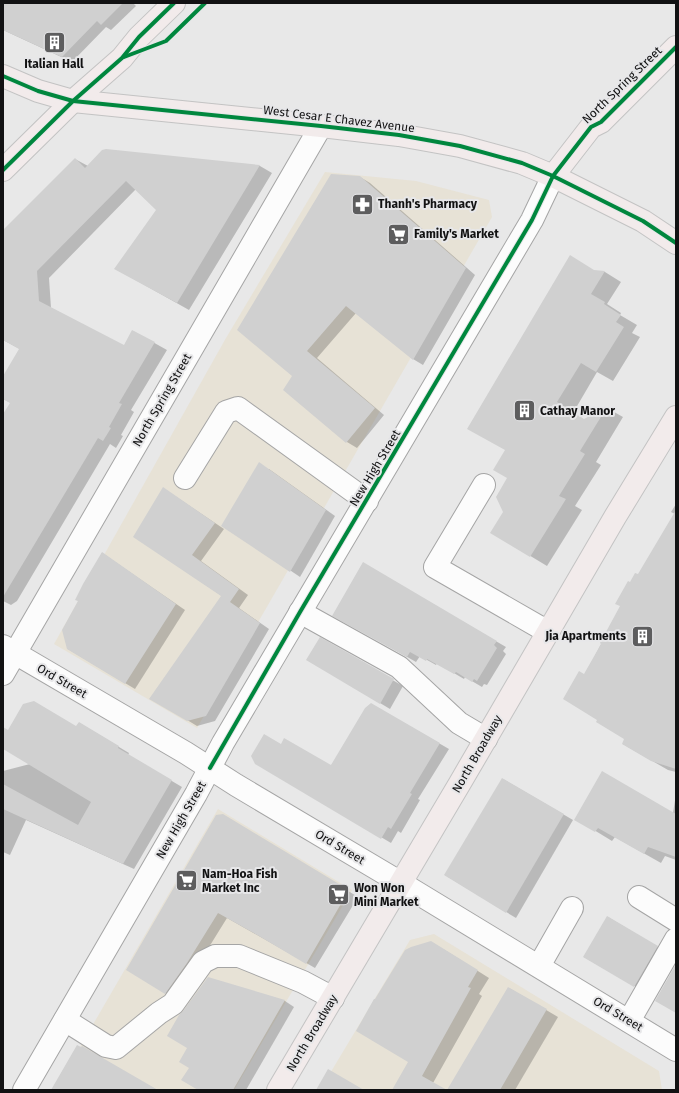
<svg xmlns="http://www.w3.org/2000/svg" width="679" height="1093" viewBox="0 0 679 1093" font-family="'Fira Sans',sans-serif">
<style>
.commercial{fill:#e7e2d6}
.shadow{fill:#0003}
.building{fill:#d0d0d0}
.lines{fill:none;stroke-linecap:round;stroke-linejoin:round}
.minor-casing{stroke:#a5a5a5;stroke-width:24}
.major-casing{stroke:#c3c3c3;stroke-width:24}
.minor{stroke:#fcfcfc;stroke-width:22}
.major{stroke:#f2ebeb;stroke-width:22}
.cycleway-casing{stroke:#e7e7e9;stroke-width:6}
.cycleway{stroke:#00873e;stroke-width:4}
.labels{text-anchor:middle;stroke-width:4;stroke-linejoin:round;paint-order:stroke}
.poi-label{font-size:12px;font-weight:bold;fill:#121213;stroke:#e7e7e9;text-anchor:start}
.street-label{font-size:12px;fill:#121213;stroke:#e7e7e9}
</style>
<rect width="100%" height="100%" fill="#e8e8e8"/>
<g class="commercial">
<path d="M325 172 416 181 489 200 492 217 197 728 54 644 226 338Z"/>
<path d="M218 809 352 890 234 1090H55Z"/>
<path d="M434 934 659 1071 662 1090H320L410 940Z"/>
</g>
<g class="shadow">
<path d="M5 3H133L136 6 111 30 106 27 72 62 3 30V6Z"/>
<path d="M106 150 260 166 272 173 189 310 116 269 157 210 136 189 49 278 51 308 125 347 133 331 167 350 131 410 134 412 121 435 123 436 116 448 110 444 17 601 11 605 3 601V416L11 403 3 399V378L20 349 3 340V232L75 159 88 166Z"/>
<path d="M360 177 370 183 475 275 423 365 413 359 356 313 317 358 384 415 357 448 347 442 293 375Z"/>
<path d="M594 271 605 272 621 282 607 304 621 313 620 315 637 325 632 333 640 337 613 381 597 372 573 413 584 420 607 408 623 417 596 462 601 465 575 506 582 510 547 566 492 533 504 512 509 478 506 450Z"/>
<path d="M269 469 335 516 300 577 223 525Z"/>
<path d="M172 494 224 529 201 561 248 595 239 608 269 629 215 721 197 726 151 698 222 596 135 537Z"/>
<path d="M676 504V772L668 770 623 744 626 739 598 720 585 675 621 606 631 583 638 576 675 514 671 512Z"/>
<path d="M102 553 185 610 135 689 68 649Z"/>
<path d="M363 564 506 647 503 651 506 654 487 685 484 684 482 687 465 677 464 679 437 663 436 665 420 656 416 662 334 615Z"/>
<path d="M320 639 403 686 390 709 308 660Z"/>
<path d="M371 704 449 749 418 799 420 800 401 833 398 831 391 843 256 763 281 745 331 766Z"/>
<path d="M79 723 129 753 128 755 182 787 134 869 26 820 10 855 3 852V771L30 764 3 748V732L77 728Z"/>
<path d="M503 779 573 820 516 918 445 875Z"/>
<path d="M676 794V860L665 856 661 863 615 837 612 841 576 819 673 813Z"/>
<path d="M233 821 358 897 315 968 227 918 196 968 175 998 165 993Z"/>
<path d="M608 917 669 954 647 993 584 957Z"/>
<path d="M443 949 489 978 479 994 482 996 433 1083 445 1090H393L409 1062Z"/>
<path d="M208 978 285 1001 294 1007 246 1090H200L190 1067 189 1048Z"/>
<path d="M509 988 558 1017 515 1090H448Z"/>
</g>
<g class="building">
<path d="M3 3H123L101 25 97 21 62 57 3 30Z"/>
<path d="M106 149 260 165 177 303 114 269 156 210 126 181 37 271 39 301 124 345 132 330 155 342 119 403 122 404 109 427 111 428 103 441 98 438 3 597V414L10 403 3 399V376L19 349 3 340V230L75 158 85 168 102 150Z"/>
<path d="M331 174 360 176 466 268 413 360 346 306 307 351 375 408 346 443 283 390 292 376 237 330Z"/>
<path d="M570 255 594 270 605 271 591 294 605 302 604 304 621 315 616 322 624 327 596 372 581 363 557 402 584 419 607 407 580 451 585 454 559 496 566 499 530 557 490 533 503 512 496 497 507 478 493 470 505 450 467 429Z"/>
<path d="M259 462 326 510 290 572 221 526Z"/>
<path d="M163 487 215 523 192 555 239 589 230 602 260 623 206 716 187 721 149 699 221 596 133 537Z"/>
<path d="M676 510V769L651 761 622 744 624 739 596 722 597 720 563 699 579 671 584 674 601 644 600 643 620 606 615 604 628 581 630 582 635 573 638 574Z"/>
<path d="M102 552 176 604 125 684 67 649 62 630 78 601 75 600 83 584Z"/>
<path d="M363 562 497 641 494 645 497 648 477 681 474 679 472 682 456 672 454 674 427 659 426 661 410 652 407 657 332 616Z"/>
<path d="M320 637 394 679 380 704 306 660Z"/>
<path d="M34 701 76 726 79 722 119 746 118 748 172 780 123 864 3 809V784L78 825 91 802 3 749V727L8 730 23 704Z"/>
<path d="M371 703 440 743 410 793 412 794 391 829 388 827 381 839 255 764 251 756 264 734 281 744 284 738 331 765 365 708Z"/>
<path d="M602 771 676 814V857L648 847 644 854 598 828 595 832 574 820Z"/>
<path d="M502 778 564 814 506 913 444 875Z"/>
<path d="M223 814 349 890 306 964 259 936 218 913 187 963 165 994 126 970 216 815Z"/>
<path d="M607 916 658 946 634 987 583 957Z"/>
<path d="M431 941 478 970 468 987 471 988 422 1076 447 1090 508 987 547 1009 500 1090H392L408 1062 356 1031 374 999H375L405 950 411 947Z"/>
<path d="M676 964V1013L655 1001Z"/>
<path d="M208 977 285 1000 233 1090H198L181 1080 189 1068 179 1062 187 1048 167 1036 179 1015 183 1011Z"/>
<path d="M77 1045 81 1047 82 1046 158 1090H51Z"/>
<path d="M328 1069 364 1090H316Z"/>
</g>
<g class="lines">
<defs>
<g id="minor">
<path d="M185 478 226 412 238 408 367 501"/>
<path d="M484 485 435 567 548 632"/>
<path d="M300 612 399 667 459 723 486 739"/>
<path d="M3 646 186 753 236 785 401 883 676 1050"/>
<path d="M3 674 321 126"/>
<path d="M639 897 676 920"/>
<path d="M539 966 572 908"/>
<path d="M65 1020 106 1046 116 1048 159 1013 173 1004 203 962 215 956H239L303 982 333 998"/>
<path d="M629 1021 676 939"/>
<path d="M24 1090 196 794 223 743 532 220 553 176"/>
</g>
<g id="major">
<path d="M3 76 38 91 73 101 321 126 399 135 460 146 522 163 553 176 643 221 676 243"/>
<path d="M3 170 73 101 122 58 139 37 174 3"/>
<path d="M553 176 591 127 601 122 676 47"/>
<path d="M278 1090 460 783 615 517 676 417"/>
</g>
</defs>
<use href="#minor" class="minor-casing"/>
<use href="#major" class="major-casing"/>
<use href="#minor" class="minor"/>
<use href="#major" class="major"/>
<defs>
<g id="cycleway">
<path d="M124 57 166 41 205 3"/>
<path d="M3 76 38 91 73 101 321 126 399 135 460 146 522 163 553 176 643 221 676 243"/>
<path d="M3 170 73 101 122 58 139 37 174 3"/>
<path d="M210 768 300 612 532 220 553 176 591 127 601 122 676 47"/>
</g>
</defs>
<use href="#cycleway" class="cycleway-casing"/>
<use href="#cycleway" class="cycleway"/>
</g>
<defs>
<symbol id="building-square" viewBox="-11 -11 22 22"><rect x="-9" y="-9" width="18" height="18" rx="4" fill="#5d5d5e" stroke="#e7e7e9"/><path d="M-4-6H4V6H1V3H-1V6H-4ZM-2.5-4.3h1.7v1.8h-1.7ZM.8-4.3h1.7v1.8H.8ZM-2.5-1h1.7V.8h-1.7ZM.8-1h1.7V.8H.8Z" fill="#fff"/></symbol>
<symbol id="pharmacy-square" viewBox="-11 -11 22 22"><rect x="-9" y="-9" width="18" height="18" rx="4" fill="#5d5d5e" stroke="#e7e7e9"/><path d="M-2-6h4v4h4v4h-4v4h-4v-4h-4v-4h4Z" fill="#fff"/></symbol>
<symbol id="supermarket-square" viewBox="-11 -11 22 22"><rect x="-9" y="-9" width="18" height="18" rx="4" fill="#5d5d5e" stroke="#e7e7e9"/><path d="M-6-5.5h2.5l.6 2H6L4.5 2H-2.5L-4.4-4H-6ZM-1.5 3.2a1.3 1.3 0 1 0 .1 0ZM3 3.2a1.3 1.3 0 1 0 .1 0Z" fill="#fff"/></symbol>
</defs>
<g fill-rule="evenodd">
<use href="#building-square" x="42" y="30" width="25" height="25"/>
<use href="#pharmacy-square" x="350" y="192" width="25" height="25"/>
<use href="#supermarket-square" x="386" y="222" width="25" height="25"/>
<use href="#building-square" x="512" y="398" width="25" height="25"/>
<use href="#building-square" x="630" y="624" width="25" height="25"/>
<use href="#supermarket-square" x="174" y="868" width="25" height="25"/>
<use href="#supermarket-square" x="326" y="882" width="25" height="25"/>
</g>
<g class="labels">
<g class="poi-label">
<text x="54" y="68" text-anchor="middle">Italian Hall</text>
<text x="378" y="208">Thanh's Pharmacy</text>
<text x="414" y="238">Family's Market</text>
<text x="540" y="415">Cathay Manor</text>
<text x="626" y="640" text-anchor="end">Jia Apartments</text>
<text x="202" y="878">Nam-Hoa Fish<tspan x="202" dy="14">Market Inc</tspan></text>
<text x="354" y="892">Won Won<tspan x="354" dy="14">Mini Market</tspan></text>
</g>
<g class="street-label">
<text transform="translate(622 85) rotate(-44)" y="4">North Spring Street</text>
<text transform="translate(339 119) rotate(7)" y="4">West Cesar E Chavez Avenue</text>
<text transform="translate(162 400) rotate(-60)" y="4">North Spring Street</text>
<text transform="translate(375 468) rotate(-59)" y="4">New High Street</text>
<text transform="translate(62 681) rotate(30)" y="4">Ord Street</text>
<text transform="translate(477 754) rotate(-60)" y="4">North Broadway</text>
<text transform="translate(181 820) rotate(-60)" y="4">New High Street</text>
<text transform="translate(340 847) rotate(31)" y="4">Ord Street</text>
<text transform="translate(618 1014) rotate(31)" y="4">Ord Street</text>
<text transform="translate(312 1033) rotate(-59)" y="4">North Broadway</text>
</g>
</g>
<rect width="679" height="1093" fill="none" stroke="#121213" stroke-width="8"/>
</svg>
